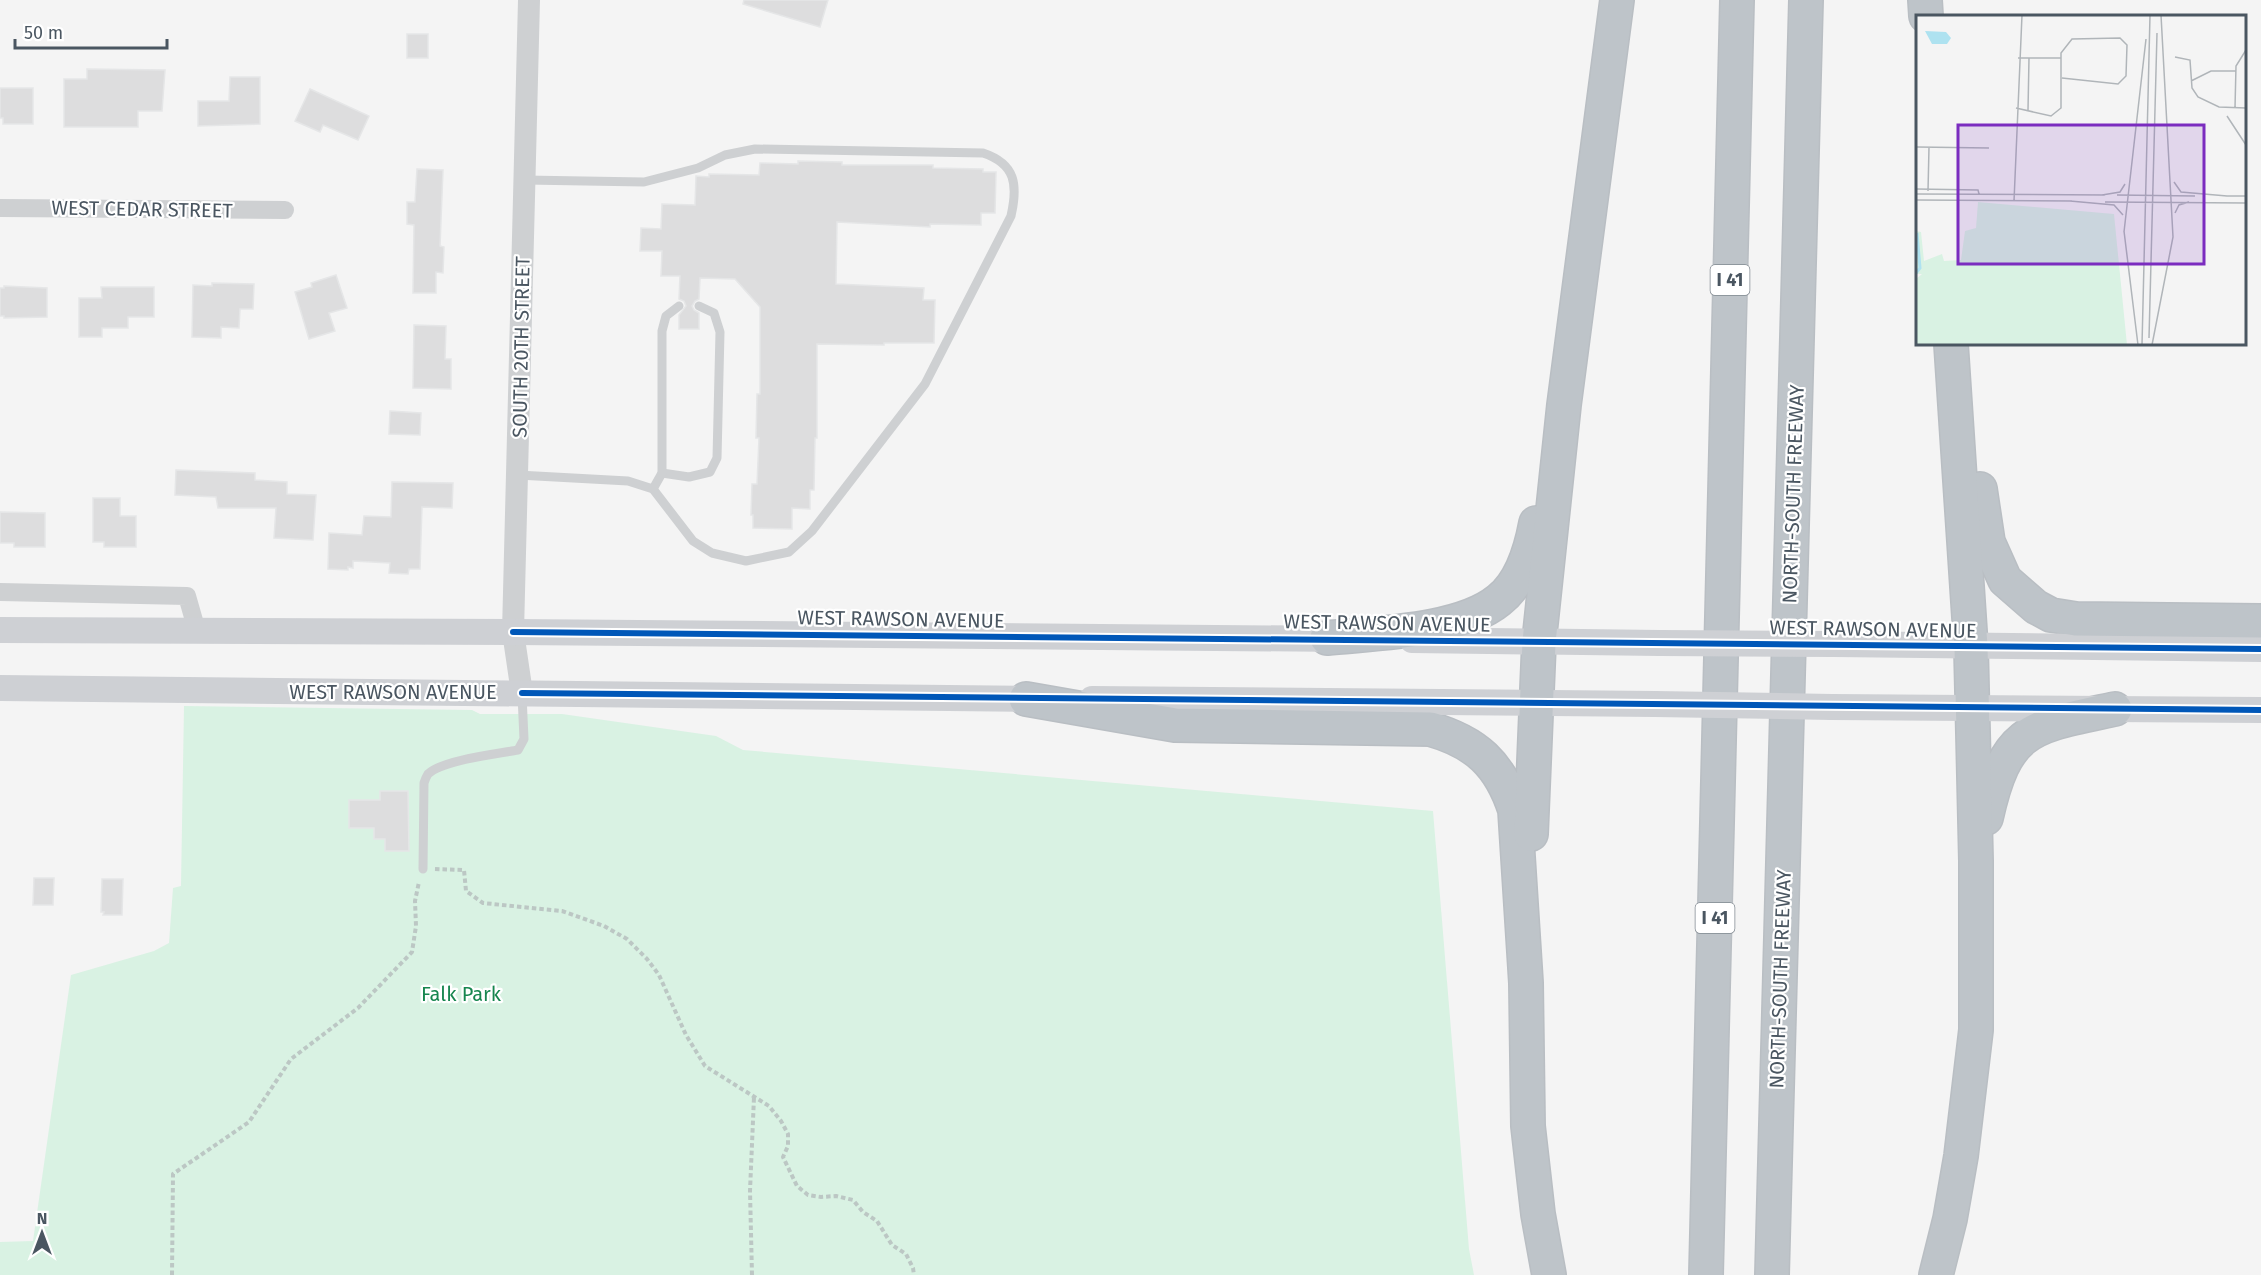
<svg xmlns="http://www.w3.org/2000/svg" width="2261" height="1275" viewBox="0 0 2261 1275" font-family="'Fira Sans',sans-serif">
<style>
.green{fill:#d9f2e3}
.building{fill:#ddddde;stroke:#e5e6e7;stroke-width:1.5}
.lines{fill:none;stroke-linecap:round;stroke-linejoin:round}
.motorway-casing{stroke:#b9bec3;stroke-width:36}
.path{stroke:#bcc7c4;stroke-width:4;stroke-dasharray:4.5 3;stroke-linecap:butt}
.service{stroke:#ced0d2;stroke-width:9}
.minor{stroke:#ced0d2;stroke-width:18}
.tertiary{stroke:#ced0d2;stroke-width:22}
.secondary{stroke:#ced0d4;stroke-width:26}
.motorway{stroke:#bec4c9;stroke-width:33}
.secondary-bridge{stroke:#ced0d4;stroke-width:26}
.cycleway-casing{stroke:#fff;stroke-width:10}
.cycleway{stroke:#0057b8;stroke-width:6}
.labels{text-anchor:middle;stroke-width:4.5;stroke-linejoin:round;paint-order:stroke}
.shield{fill:#fff;stroke:#808990;stroke-width:1.5}
.shield-label{font-size:18px;font-weight:bold;fill:#4a5661}
.street-label{font-size:20px;fill:#4a5661;stroke:#fff}
.park-label{font-size:20px;fill:#17864f;stroke:#fff}
.inset-river{fill:none;stroke:#aee2f0;stroke-width:3}
.inset-road{fill:none;stroke:#b0b5b9;stroke-width:1.5}
.view{fill:#7b2cbf;fill-opacity:0.15;stroke:#7b2cbf;stroke-width:3}
.inset-edge{fill:none;stroke:#4a5661;stroke-width:3}
</style>
<rect width="100%" height="100%" fill="#f4f4f4"/>
<path class="green" d="M184 706 472 710 480 714H562L716 736 743 750 1433 811 1469 1249 1474 1275H0V1242L33 1241 71 975 154 951 169 943 173 888 181 886Z"/>
<g class="building">
<path d="M744 0H828L820 27 743 4Z"/>
<rect x="407" y="34" width="21" height="24"/>
<path d="M87 69 165 70 162 111H138V127H64V79H87Z"/>
<path d="M230 77H260V124L198 126V101H229Z"/>
<path d="M0 88H33V124H3V118H0Z"/>
<path d="M310 89 369 116 358 140 323 125 320 132 295 121Z"/>
<path d="M798 161 842 162V165H933V168L983 169V172H996L995 213H981V225L930 224V227L837 222 836 284 924 288 923 300H935L934 343H884V345L817 344V438H815L814 490H810V509L792 508V529L753 528V515H751L752 484H757L759 438H756L757 394H760V307L735 279 700 278 699 299 695 301 692 306 694 310 699 313V329H679V315L686 306 684 301 679 299 680 276H661L662 251H640L641 228 661 229 662 204 695 205 696 176 709 177V174L759 175 760 163 798 164Z"/>
<path d="M417 169 443 170 440 246 444 247 443 273 436 272V293H413L414 225 407 224V202H415Z"/>
<path d="M336 275 347 308 329 313 335 331 309 339 295 292 312 287 311 283Z"/>
<path d="M212 283 254 284 253 309H240L239 328 221 327V338L192 337 193 285 212 286Z"/>
<path d="M4 286 47 288V317L4 318V316H0V288H4Z"/>
<path d="M101 287H154V317H128V328H102V337H79V298H102Z"/>
<path d="M414 325 446 326 445 359H451V389L413 388Z"/>
<path d="M390 411 421 413 420 435 389 434Z"/>
<path d="M176 470 255 473V480L287 482V494L316 495 313 540 274 538 276 508H218L216 497 175 495Z"/>
<path d="M392 482 453 483 452 508 422 507 420 569H409L408 574 389 573 390 563 353 561V568L348 567V570L328 569 329 533 362 535 364 516 391 517Z"/>
<path d="M93 498H120V516H136V547H104V542H93Z"/>
<path d="M0 512 45 513V547H14V543H0Z"/>
<path d="M380 791H408L409 851H385V839H374V828H349V800H380Z"/>
<path d="M34 878H54L53 905H33Z"/>
<path d="M102 879H123L122 915H103L104 912H101Z"/>
</g>
<g class="lines">
<defs>
<g id="motorway">
<path d="M1925 0 1926 16"/>
<path d="M1980 489 1988 542 2005 580 2036 607 2051 615 2076 619 2261 621"/>
<path d="M1327 638C1376 633 1460 632 1499 600 1522 582 1531 550 1536 523"/>
<path d="M1026 699 1175 725 1430 729C1476 742 1500 764 1515 810L1526 983 1528 1126 1538 1214 1549 1275"/>
<path d="M1986 818C2006 727 2031 727 2115 709"/>
<path d="M1531 834 1539 642 1564 405 1617 0"/>
<path d="M1706 1275 1737 0"/>
<path d="M1772 1275 1806 0"/>
<path d="M1936 1275 1950 1219 1961 1156 1976 1030V861L1971 647 1951 344"/>
</g>
</defs>
<use href="#motorway" class="motorway-casing"/>
<g class="path">
<path d="M435 869 464 870 466 891 483 903 562 911 604 926 627 939 647 959 659 975 686 1035 705 1066 769 1106 781 1121 788 1134V1146L783 1157 797 1186 808 1195 821 1197 836 1196 853 1200 863 1212 877 1221 892 1245 906 1254 913 1268 914 1275"/>
<path d="M172 1275 173 1174 249 1122 291 1059 358 1008 412 952 416 926 415 901 419 882"/>
<path d="M752 1275 750 1191 754 1097"/>
</g>
<g class="service">
<path d="M662 473 689 477 710 472 717 458 720 332 714 313 699 306"/>
<path d="M518 475 628 481 653 489 693 541 712 553 746 561 789 552 812 531 925 384 1011 216C1018 185 1016 164 983 153L755 149 725 155 698 168 644 182 525 180"/>
<path d="M653 489 662 473V331L666 316 679 306"/>
<path d="M423 869 424 783C425 780 426 777 428 774 442 760 497 754 518 750L524 739 522 695"/>
</g>
<g class="minor">
<path d="M0 208 285 210"/>
<path d="M0 592 187 596 197 631"/>
</g>
<path class="tertiary" d="M522 693 513 632 529 0"/>
<g class="secondary">
<path d="M0 630 513 632 1345 639"/>
<path d="M1412 640 1660 643"/>
<path d="M1834 644 2261 649"/>
<path d="M0 688 1043 699"/>
<path d="M1092 699 1655 704"/>
<path d="M1832 707 2261 710"/>
</g>
<use href="#motorway" class="motorway"/>
<g class="secondary-bridge">
<path d="M1660 643 1834 644"/>
<path d="M1655 704 1832 707"/>
</g>
<defs>
<g id="cycleway">
<path d="M513 632 2261 649"/>
<path d="M522 693 2261 710"/>
</g>
</defs>
<use href="#cycleway" class="cycleway-casing"/>
<use href="#cycleway" class="cycleway"/>
</g>
<g class="labels">
<g class="shield">
<rect x="1710.5" y="265" width="39" height="30" rx="4.5"/>
<rect x="1695.5" y="903" width="39" height="30" rx="4.5"/>
</g>
<g class="shield-label">
<text x="1730" y="286">I 41</text>
<text x="1715" y="924">I 41</text>
</g>
<g class="street-label">
<text transform="translate(142 209) rotate(1)" y="7">WEST CEDAR STREET</text>
<text transform="translate(521 347) rotate(-89)" y="7">SOUTH 20TH STREET</text>
<text transform="translate(1793 494) rotate(-88)" y="7">NORTH-SOUTH FREEWAY</text>
<text transform="translate(901 619) rotate(1)" y="7">WEST RAWSON AVENUE</text>
<text transform="translate(1387 623) rotate(1)" y="7">WEST RAWSON AVENUE</text>
<text transform="translate(1873 629) rotate(1)" y="7">WEST RAWSON AVENUE</text>
<text x="393" y="699">WEST RAWSON AVENUE</text>
<text transform="translate(1780 979) rotate(-88)" y="7">NORTH-SOUTH FREEWAY</text>
</g>
<g class="park-label">
<text x="461" y="1001">Falk Park</text>
</g>
</g>
<g transform="translate(1916 15)">
<rect width="330" height="330" fill="#f4f4f4"/>
<path d="M62 187 198 199 211 330H0V264L6 259H0V216L5 217 8 246 26 239 28 246 45 245 49 216 60 213Z" fill="#d9f2e3"/>
<path d="M9 16 30 17 35 23 31 29H16Z" fill="#aee2f0"/>
<path class="inset-river" d="M0 258 4 253 1 218"/>
<path class="inset-road" d="M259 42 274 45 276 73 282 82 303 92 330 93M102 43H145M275 66 295 56H320M100 93 135 101 145 93V38L156 24 204 23 211 30 210 61 202 69 146 63M319 93 320 51 330 35M112 95 113 43M311 101 330 130M1 132 73 133M258 167 265 177 311 181M0 174 62 175 63 179M12 176 13 132M0 179 189 180M186 180 204 177 209 169M201 180 279 181M309 181H330M0 185 156 186M98 186 106 0M154 186 198 190 207 200M189 187 330 188M259 198 263 190 273 187M208 216 222 330M208 217 230 24M233 323 241 18M226 330 234 0M236 330 257 222 245 0"/>
<path class="view" d="M42 110H288V249H42Z"/>
<rect width="330" height="330" class="inset-edge"/>
</g>
<g transform="translate(42 1233)" stroke="#ffffff" stroke-width="4.5" paint-order="stroke">
<path d="M0-4.5L10 22L0 15L-10 22Z" fill="#4a5661"/>
<text y="-9" font-size="16" font-weight="bold" text-anchor="middle" fill="#4a5661">N</text>
</g>
<path d="M15 39v9h152v-9" fill="none" stroke="#4a5661" stroke-width="3"/>
<text x="24" y="39" font-size="18" fill="#4a5661" stroke="#ffffff" stroke-width="4.5" paint-order="stroke">50 m</text>
</svg>
